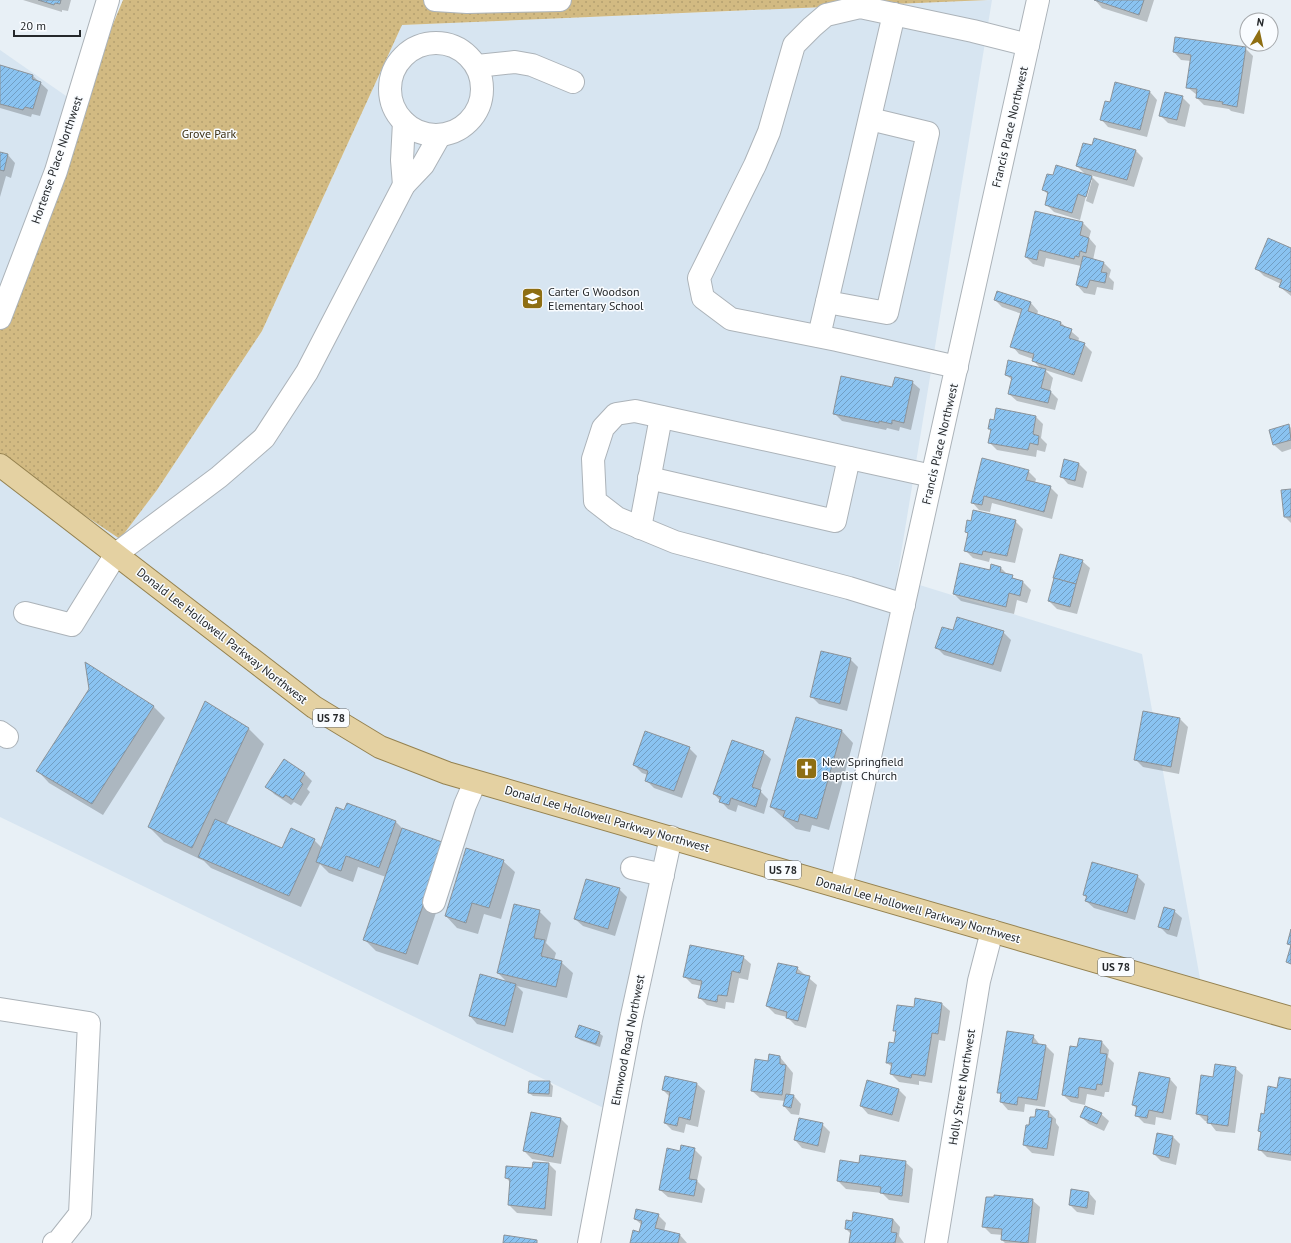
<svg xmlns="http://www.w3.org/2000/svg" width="1291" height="1243" viewBox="0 0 1291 1243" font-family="'PT Sans',sans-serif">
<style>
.built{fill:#d7e5f1}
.grass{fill:url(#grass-dots)}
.shadow{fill:#0003}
.building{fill:url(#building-hatch);stroke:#8c9399}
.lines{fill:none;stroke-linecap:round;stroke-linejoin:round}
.minor-casing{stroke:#acb3b9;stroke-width:24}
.major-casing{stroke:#958250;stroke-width:24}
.minor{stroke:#fff;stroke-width:22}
.major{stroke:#e4d1a2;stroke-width:22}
.labels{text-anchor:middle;stroke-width:3;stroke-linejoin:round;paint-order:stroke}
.shield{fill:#f9fcff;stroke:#65686b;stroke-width:1}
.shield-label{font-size:11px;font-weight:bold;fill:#25282b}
.street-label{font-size:12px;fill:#25282b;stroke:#f9fcff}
.park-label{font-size:12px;fill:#3b2f12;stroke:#f9fcff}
.poi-label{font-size:12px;fill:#25282b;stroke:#f9fcff;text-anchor:start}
</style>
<defs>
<pattern id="grass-dots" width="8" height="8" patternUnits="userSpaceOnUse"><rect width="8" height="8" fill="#d2ba82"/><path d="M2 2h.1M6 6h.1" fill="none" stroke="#b4a070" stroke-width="1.8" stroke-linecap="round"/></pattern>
<pattern id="building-hatch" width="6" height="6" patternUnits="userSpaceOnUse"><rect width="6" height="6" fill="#8ac3f1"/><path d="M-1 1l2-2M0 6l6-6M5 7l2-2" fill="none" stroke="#719ec3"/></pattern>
</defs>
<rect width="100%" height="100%" fill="#e8f0f6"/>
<g class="built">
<path d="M992 0 897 578 1142 654 1204 1001 675 831 616 1114 0 817V459L120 539 157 490 262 331 402 25Z"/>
<path d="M0 50 79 105 0 295Z"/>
</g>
<path class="grass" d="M123 0H988L402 25 262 331 157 490 120 539 0 459V295Z"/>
<g class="shadow">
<path d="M23 0H71L68 11 62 10V12Z"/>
<path d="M1095 0H1154L1147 22 1102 8Z"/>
<path d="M1176 38 1245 48 1253 56 1244 114 1231 111 1229 109 1204 105 1197 98V95L1187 87 1191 61 1181 60 1174 52Z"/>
<path d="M0 66 33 76 48 90 40 116 32 114 31 117 0 108Z"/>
<path d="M1116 83 1150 92 1157 100 1147 137 1108 127 1101 119 1110 104Z"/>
<path d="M1182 97 1190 105 1185 127 1168 123 1161 116Z"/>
<path d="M1093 146 1135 150 1143 158 1134 187 1090 175 1099 184 1093 204 1086 201 1092 180H1090L1080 220 1054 212 1046 204 1049 195 1043 190 1054 177 1086 175 1077 166Z"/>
<path d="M0 153 8 155 15 163 11 178 6 176 0 197Z"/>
<path d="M1036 212 1083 223 1091 231 1089 238 1096 246 1093 260 1103 262 1111 270 1109 277 1114 282 1113 290 1097 287 1095 295 1084 293 1077 285 1081 266 1046 258 1044 267 1033 264 1026 257Z"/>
<path d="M1291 249V296L1280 287 1281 284 1264 276 1257 269Z"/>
<path d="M997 292 1031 303 1038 311 1037 315 1060 322 1079 338 1078 342 1084 344 1092 352 1082 382 1045 370 1053 378 1050 391 1058 399 1055 410 1017 401 1009 394 1012 380 1006 375 1041 369 1033 360V359L1019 354 1012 346 1022 314 1002 307 995 300Z"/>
<path d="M912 382 920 389 911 430 900 427 899 431 887 428 886 430 842 421 834 413Z"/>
<path d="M1036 417 1043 424 1041 438 1047 444 1045 452 1037 450 1036 457 997 450 989 442 991 431 989 429Z"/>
<path d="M1289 425 1291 428V449L1282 452 1274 445Z"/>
<path d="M1065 460 1079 464 1087 472 1083 488 1068 484 1061 476Z"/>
<path d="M1028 471 1036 479 1035 483 1050 487 1058 495 1052 519 992 503 990 512 979 510 972 502Z"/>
<path d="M1291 490V523L1285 517Z"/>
<path d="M1015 521 1023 529 1015 563 990 558 989 562 973 558 965 550 969 535 966 532Z"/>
<path d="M1082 561 1090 568 1077 614 1057 609 1049 601Z"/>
<path d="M1001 568 1009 576 1023 582 1031 590 1027 603 1017 600 1014 614 961 601 954 594 990 572Z"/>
<path d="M1003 632 1011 640 1001 672 944 655 936 647Z"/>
<path d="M850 659 858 667 847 711 819 704 811 696Z"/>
<path d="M87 664 154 707 165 718 103 815 49 783 38 771 90 689Z"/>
<path d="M1144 712 1180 719 1188 727 1179 774 1143 767 1136 760Z"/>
<path d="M796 718 842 731 853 743 829 830 812 825 810 832 796 829 771 807Z"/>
<path d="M249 729 264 744 226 825 282 850 314 840 322 848 396 822 403 829 456 855 418 965 376 951 364 939 386 877 358 867 353 882 329 873 320 864 301 907 211 868 204 861 164 842 149 827Z"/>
<path d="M689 748 697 756 682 798 654 788 646 780 648 775 642 773 634 765Z"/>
<path d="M763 752 771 759 760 791 768 799 764 814 738 805 736 812 728 809 714 794Z"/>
<path d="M284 760 305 774 312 781 307 789 310 792 301 806 294 802 291 805 274 794 267 786Z"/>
<path d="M503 861 515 872 501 919 484 914 478 934 457 928 446 916Z"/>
<path d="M1137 876 1145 884 1135 920 1094 908 1086 901 1087 898 1084 895Z"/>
<path d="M619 889 627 897 615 936 583 926 575 919Z"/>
<path d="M539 911 551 923 546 943 556 953 554 960 561 962 573 973 567 998 517 986 523 992 513 1033 477 1024 470 1016 508 983 498 973Z"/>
<path d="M1174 911 1182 918 1177 937 1167 934 1159 926Z"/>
<path d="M743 957 751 964 748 980 739 978 734 1003 726 1002 725 1009 707 1005 700 998 702 986 692 984 685 977Z"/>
<path d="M797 968 817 985 806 1028 795 1025 787 1017 775 1014 767 1006Z"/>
<path d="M916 1000 942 1004 950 1011 945 1041 939 1040 932 1083 919 1081V1085L899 1082 891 1074 892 1067 887 1063 895 1044 897 1033 894 1030 915 1009Z"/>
<path d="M599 1033 603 1036 600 1047 580 1040 576 1036Z"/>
<path d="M1033 1036 1040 1045 1046 1046 1054 1054 1045 1107 1025 1104 1024 1112 1008 1110 1001 1102 1002 1096 998 1092Z"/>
<path d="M1080 1039 1102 1042 1109 1050 1108 1057 1114 1063 1109 1092H1105L1104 1097 1087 1094 1085 1105 1071 1102 1063 1095Z"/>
<path d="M780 1057 793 1073 790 1096H794L801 1104 799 1115 791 1114 784 1106 785 1101 760 1098 752 1091 769 1062Z"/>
<path d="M1235 1068 1243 1075 1235 1133 1216 1131 1209 1122 1205 1121 1197 1113 1214 1078Z"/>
<path d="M1140 1073 1170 1079 1177 1087 1171 1120 1156 1117 1155 1125 1144 1123 1136 1115 1137 1109 1133 1105Z"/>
<path d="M665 1077 697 1084 705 1091 698 1127 686 1124 684 1133 672 1130 665 1123 670 1097 663 1090Z"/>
<path d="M1291 1080V1161L1267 1157 1259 1149 1262 1134 1259 1131 1278 1089Z"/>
<path d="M549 1082 553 1086 552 1097 533 1096 529 1093Z"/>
<path d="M899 1090 906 1097 899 1122 868 1114 861 1106Z"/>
<path d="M1049 1112 1056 1119V1123L1059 1127 1054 1156 1032 1153 1024 1145 1030 1126 1036 1118Z"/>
<path d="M1101 1114 1109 1121 1104 1131 1089 1124 1081 1117Z"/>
<path d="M560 1118 568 1126 561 1164 532 1159 524 1151Z"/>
<path d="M822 1124 830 1132 825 1153 802 1148 795 1140Z"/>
<path d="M1173 1137 1180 1144 1176 1165 1161 1161 1154 1154Z"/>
<path d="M694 1149 702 1157 697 1181 705 1189 702 1203 668 1197 660 1190Z"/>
<path d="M905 1162 913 1169 909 1203 889 1200 882 1193 846 1189 838 1181 860 1164Z"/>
<path d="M549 1164 556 1171 552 1216 517 1213 509 1205 511 1183 506 1178Z"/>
<path d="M1089 1193 1096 1201 1094 1215 1077 1212 1070 1205Z"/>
<path d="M995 1198 1032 1200 1040 1207 1036 1243H1005L1002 1240 1003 1235 991 1234 983 1226Z"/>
<path d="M658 1215 666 1223 664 1231 680 1235 687 1243H631L640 1233 642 1225 635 1219Z"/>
<path d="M893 1219 900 1227 899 1236 904 1243H850L851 1234 846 1229 853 1222Z"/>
</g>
<g class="building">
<path d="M38 0H61L60 4 55 3 54 5Z"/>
<path d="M1094 0H1144L1139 15Z"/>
<path d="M1175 37 1246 47 1237 107 1222 104 1223 102 1196 98 1197 89 1186 88 1191 55 1173 52Z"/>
<path d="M0 65 33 75 32 79 41 82 33 109 25 107 23 110 0 104Z"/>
<path d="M1115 82 1150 91 1140 130 1100 120 1105 101 1110 102Z"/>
<path d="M1165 92 1183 96 1177 120 1159 116Z"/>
<path d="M1094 138 1136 150 1127 180 1076 166 1083 143 1092 145Z"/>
<path d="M0 152 8 154 4 171 0 170Z"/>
<path d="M1056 165 1092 176 1086 197 1078 194 1072 213 1045 205 1048 192 1042 190 1047 174 1053 175Z"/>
<path d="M1035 211 1083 222 1080 235 1089 238 1086 253 1080 251 1079 257 1075 256 1074 259 1039 250 1037 260 1025 257Z"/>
<path d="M1268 238 1291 248V292L1279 287 1282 280 1255 269Z"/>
<path d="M1083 256 1104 262 1101 272 1107 273 1105 283 1090 280 1087 288 1076 285Z"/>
<path d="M997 291 1031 302 1028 311 1061 322 1060 325 1072 329 1069 338 1085 343 1074 375 1032 361 1034 354 1010 347 1022 309 994 300Z"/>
<path d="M1008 360 1046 369 1041 388 1051 391 1048 403 1008 394 1012 377 1005 375Z"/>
<path d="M841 376 892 387 895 377 913 381 904 423 892 420V424L879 421V423L833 414Z"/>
<path d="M996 408 1036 416 1033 434 1039 436 1038 445 1030 443 1028 450 988 443 991 429H988L990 419 994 420Z"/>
<path d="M1289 424 1291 440 1273 445 1269 430Z"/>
<path d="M982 458 1029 470 1026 480 1051 486 1044 512 984 496 982 505 971 503Z"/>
<path d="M1064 459 1079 463 1075 481 1060 477Z"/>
<path d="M1291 489V517H1284L1281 490Z"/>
<path d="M973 510 1016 520 1007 556 983 551 982 555 964 551 968 533 965 532 967 520 971 521Z"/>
<path d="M1060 554 1083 560 1076 584 1053 578Z"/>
<path d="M960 563 990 570 991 564 1001 567 1000 572 1013 575 1012 578 1023 581 1020 596 1009 593 1006 607 953 594Z"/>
<path d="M1054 578 1076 584 1070 607 1048 601Z"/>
<path d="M957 617 1004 631 993 665 935 648 942 627 953 630Z"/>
<path d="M821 651 851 658 840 704 810 697Z"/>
<path d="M85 662 154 706 92 804 36 771 89 689Z"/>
<path d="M205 701 249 728 192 848 148 827Z"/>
<path d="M1143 711 1180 718 1171 767 1134 760Z"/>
<path d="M796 717 842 730 817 819 800 814 798 822 783 817 785 811 770 807Z"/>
<path d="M645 731 690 747 674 791 645 781 648 771 633 765Z"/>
<path d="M732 740 764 751 752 787 761 790 756 807 731 798 729 805 719 802 721 797 713 794Z"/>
<path d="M284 759 305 773 300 781 303 784 293 800 286 795 283 798 265 787Z"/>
<path d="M347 803 396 821 379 868 346 856 341 871 316 862 336 807 344 810Z"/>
<path d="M215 819 282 848 291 828 315 839 289 896 198 857Z"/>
<path d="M402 828 445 843 406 954 363 940Z"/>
<path d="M466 848 504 860 489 908 472 903 466 923 445 916Z"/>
<path d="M1092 862 1138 875 1127 913 1085 901 1087 896 1083 895Z"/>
<path d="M586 879 620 888 608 929 574 919Z"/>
<path d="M514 904 540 910 534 938 545 940 541 956 562 961 556 987 497 973Z"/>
<path d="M1164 907 1175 910 1169 930 1158 927Z"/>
<path d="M1291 929V964L1286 962 1291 945 1287 944Z"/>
<path d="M690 945 744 956 740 973 732 971 727 996 718 995 717 1002 698 998 702 981 683 977Z"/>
<path d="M778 963 798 967 796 973 810 976 798 1021 786 1018 787 1012 766 1006Z"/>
<path d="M480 974 516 984 505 1026 469 1016Z"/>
<path d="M915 998 942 1003 938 1034 932 1033 925 1076 912 1074 911 1078 890 1074 892 1063H886L889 1042 894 1043 896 1031H893L897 1005 914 1007Z"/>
<path d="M579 1025 600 1032 596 1044 575 1037Z"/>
<path d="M1007 1031 1034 1035 1032 1043 1046 1045 1037 1100 1018 1097 1017 1105 1000 1102 1001 1093H997Z"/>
<path d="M1079 1038 1102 1041 1100 1053 1107 1054 1102 1085 1097 1084 1096 1090 1079 1087 1078 1098 1062 1095 1070 1046 1077 1047Z"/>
<path d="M769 1054 780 1056V1064L786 1065 782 1095 751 1091 755 1059 768 1061Z"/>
<path d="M1215 1064 1236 1067 1228 1126 1207 1123 1208 1116 1196 1114 1201 1075 1213 1077Z"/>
<path d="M1139 1072 1170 1078 1163 1113 1149 1110 1147 1118 1135 1116 1137 1106 1132 1105Z"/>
<path d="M665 1076 697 1083 690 1120 679 1117 677 1126 664 1123 670 1092 662 1090Z"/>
<path d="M1279 1077 1291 1079V1155L1258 1150 1261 1132 1258 1131 1261 1113 1264 1114 1268 1086 1277 1088Z"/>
<path d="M867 1080 899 1089 892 1115 860 1106Z"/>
<path d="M529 1081H550L549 1094 528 1093Z"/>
<path d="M786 1094 794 1095 791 1108 783 1106Z"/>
<path d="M1085 1106 1102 1113 1097 1124 1080 1117Z"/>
<path d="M1036 1109 1049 1111 1048 1117 1052 1118 1047 1149 1023 1145 1026 1125H1029L1030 1117H1035Z"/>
<path d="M531 1112 561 1118 553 1157 523 1151Z"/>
<path d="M799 1118 823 1123 818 1146 794 1140Z"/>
<path d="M1157 1133 1173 1136 1169 1158 1153 1154Z"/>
<path d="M681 1145 695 1148 689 1179 697 1180 694 1196 659 1190 667 1148 680 1151Z"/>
<path d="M860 1155 906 1161 902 1196 880 1193 881 1187 837 1181 840 1160 859 1163Z"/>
<path d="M533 1162 549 1163 545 1209 508 1205 510 1179 505 1178 506 1166 532 1168Z"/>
<path d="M1071 1189 1089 1192 1087 1208 1069 1205Z"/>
<path d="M994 1195 1033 1199 1028 1243 1001 1240 1002 1229 982 1227 986 1197H994Z"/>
<path d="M636 1209 659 1214 655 1228 680 1234 678 1243H630L633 1230 639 1232 642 1221 634 1219Z"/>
<path d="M853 1212 893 1219 891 1232 897 1233 895 1243H849L851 1230 845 1229 846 1220 852 1221Z"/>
<path d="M504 1235 537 1240V1243H503Z"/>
</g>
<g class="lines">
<defs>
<g id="minor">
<path d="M435 0 467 2 560 0"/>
<circle cx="436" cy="89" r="46"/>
<path d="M477 66 515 62 532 65 573 82"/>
<path d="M404 122 402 160 404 185"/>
<path d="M827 302 887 313 928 133 870 119"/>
<path d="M0 318 56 171 108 0"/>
<path d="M819 336 894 14"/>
<path d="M957 367 837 340 731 319 703 298 699 278 755 165 769 132 794 45 812 27 826 15 860 7 973 31 1028 45"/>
<path d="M649 478 835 521 849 458"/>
<path d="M640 528 661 417"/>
<path d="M904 605 849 588 675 542 617 518 595 501 593 459 603 428 616 414 635 411 932 476"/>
<path d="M25 613 72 625 116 554 219 477 264 438 307 372 404 185 423 165 440 135"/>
<path d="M0 732 7 737"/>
<path d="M632 868 663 875"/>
<path d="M841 887 1038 0"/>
<path d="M434 902 465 805 475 782"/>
<path d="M0 1009 89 1023 80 1214 57 1243H54"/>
<path d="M589 1243 631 1020 671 837"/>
<path d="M936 1243 979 981 992 931"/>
</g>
<path id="major" d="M0 465 314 707 380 747 447 773 1291 1018"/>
</defs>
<use href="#minor" class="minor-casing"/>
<use href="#major" class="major-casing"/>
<use href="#minor" class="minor"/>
<use href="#major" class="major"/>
</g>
<defs>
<symbol id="school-square" viewBox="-11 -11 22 22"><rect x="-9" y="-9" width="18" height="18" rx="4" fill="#8e6e12" stroke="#f9fcff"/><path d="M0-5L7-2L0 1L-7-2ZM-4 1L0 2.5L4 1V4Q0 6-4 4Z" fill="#fff"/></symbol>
<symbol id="church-square" viewBox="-11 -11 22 22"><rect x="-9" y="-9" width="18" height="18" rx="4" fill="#8e6e12" stroke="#f9fcff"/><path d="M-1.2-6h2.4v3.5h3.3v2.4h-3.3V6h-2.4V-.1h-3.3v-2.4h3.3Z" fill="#fff"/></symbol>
</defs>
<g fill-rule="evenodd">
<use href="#school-square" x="520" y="286" width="25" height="25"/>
<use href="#church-square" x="794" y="756" width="25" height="25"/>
</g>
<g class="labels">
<g class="shield">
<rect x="313" y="709" width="36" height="18" rx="3"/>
<rect x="765" y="861" width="36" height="18" rx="3"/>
<rect x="1098" y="958" width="36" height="18" rx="3"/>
</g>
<g class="shield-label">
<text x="331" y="722">US 78</text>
<text x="783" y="874">US 78</text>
<text x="1116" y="971">US 78</text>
</g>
<g class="street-label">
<text transform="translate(1010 127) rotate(-77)" y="4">Francis Place Northwest</text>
<text transform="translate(57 160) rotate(-71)" y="4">Hortense Place Northwest</text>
<text transform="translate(940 444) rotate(-77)" y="4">Francis Place Northwest</text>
<text transform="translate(222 636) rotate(38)" y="4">Donald Lee Hollowell Parkway Northwest</text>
<text transform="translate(607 819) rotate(16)" y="4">Donald Lee Hollowell Parkway Northwest</text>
<text transform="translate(918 910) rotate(16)" y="4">Donald Lee Hollowell Parkway Northwest</text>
<text transform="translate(628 1040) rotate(-79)" y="4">Elmwood Road Northwest</text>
<text transform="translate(962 1087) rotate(-81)" y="4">Holly Street Northwest</text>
</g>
<g class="park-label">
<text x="209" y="138">Grove Park</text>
</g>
<g class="poi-label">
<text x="548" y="296">Carter G Woodson<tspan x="548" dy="14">Elementary School</tspan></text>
<text x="822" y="766">New Springfield<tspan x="822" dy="14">Baptist Church</tspan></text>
</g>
</g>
<g transform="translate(1259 32) rotate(9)"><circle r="19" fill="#f9fcff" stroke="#a4a7aa"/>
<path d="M0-3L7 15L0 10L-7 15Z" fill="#8e6e12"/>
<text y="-6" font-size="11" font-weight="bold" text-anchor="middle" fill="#25282b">N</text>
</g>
<path d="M14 30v6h66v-6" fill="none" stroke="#25282b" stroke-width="2"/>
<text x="20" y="30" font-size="12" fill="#25282b" stroke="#f9fcff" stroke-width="3" paint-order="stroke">20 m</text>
</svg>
